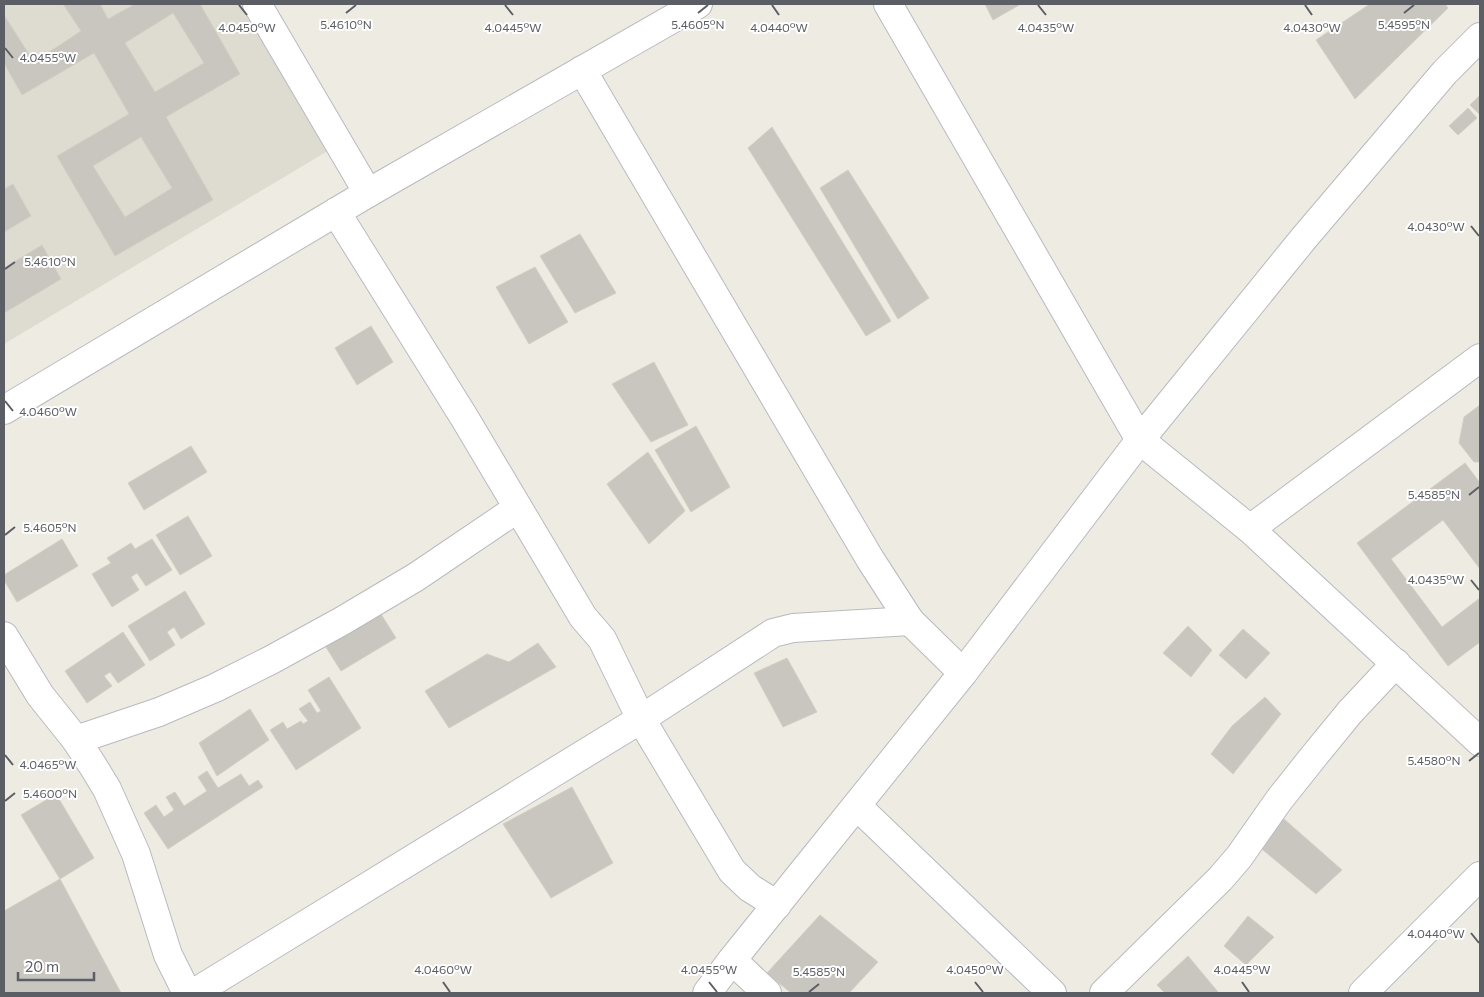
<svg xmlns="http://www.w3.org/2000/svg" width="1484" height="997" viewBox="0 0 1484 997" font-family="Commissioner,sans-serif">
<style>
.education{fill:#dedcd1}
.building{fill:#c9c6c0;stroke:#d3cfc1;fill-rule:evenodd}
.lines{fill:none;stroke-linecap:round;stroke-linejoin:round}
.minor-casing{stroke:#b8babf;stroke-width:30}
.minor{stroke:#fff;stroke-width:28}
.ticks{fill:none;stroke:#5b5e64;stroke-width:2}
.ticks-label{font-size:12px;text-anchor:middle;fill:#5b5e64;stroke:#fff;stroke-width:4;stroke-linejoin:round;paint-order:stroke}
</style>
<rect width="100%" height="100%" fill="#eeece2"/>
<path class="education" d="M4 4H246L331 149 4 344Z"/>
<g class="building">
<path d="M63 4H100L108 19 135 4H200L240 74 166 117 213 200 115 256 57 156 129 114 94 53 22 95 4 63V15L34 62 81 31ZM173 13 204 63 155 92 125 43ZM141 137 172 188 125 217 93 166Z"/>
<path d="M985 4H1021L993 20Z"/>
<path d="M1370 4H1445L1448 8 1355 99 1316 40Z"/>
<path d="M1480 95V115L1470 105Z"/>
<path d="M1468 108 1477 118 1458 135 1449 126Z"/>
<path d="M772 127 891 321 866 336 748 148Z"/>
<path d="M848 170 929 298 898 319 820 188Z"/>
<path d="M13 184 31 216 4 232V189Z"/>
<path d="M580 234 616 293 575 313 540 256Z"/>
<path d="M42 245 61 279 4 313V268Z"/>
<path d="M535 267 568 322 529 344 496 287Z"/>
<path d="M371 326 393 362 357 385 335 348Z"/>
<path d="M654 362 688 425 651 442 612 384Z"/>
<path d="M1480 405V462H1474L1459 443 1464 417Z"/>
<path d="M696 426 730 487 691 512 655 450Z"/>
<path d="M191 446 207 472 144 510 128 483Z"/>
<path d="M648 452 685 511 649 544 607 484Z"/>
<path d="M1465 463 1480 483V569L1443 520 1391 559 1442 627 1480 598V642L1448 666 1357 543Z"/>
<path d="M188 516 212 556 180 575 156 535Z"/>
<path d="M62 539 78 566 17 602 4 580V575Z"/>
<path d="M152 539 172 570 146 586 137 573 131 577 139 590 112 607 92 574 111 563 107 558 131 543 135 549Z"/>
<path d="M185 591 205 624 181 639 174 627 167 632 175 645 150 661 128 626Z"/>
<path d="M379 611 396 638 341 671 324 644Z"/>
<path d="M1188 626 1212 650 1191 677 1163 653Z"/>
<path d="M1243 629 1270 653 1246 679 1219 655Z"/>
<path d="M123 632 145 665 118 683 110 672 104 676 112 686 87 703 65 671Z"/>
<path d="M538 643 556 667 449 728 425 691 487 654 509 662Z"/>
<path d="M787 658 817 712 783 727 754 673Z"/>
<path d="M329 677 361 728 296 770 270 730 283 722 287 729 301 721 303 724 308 721 299 709 310 702 317 713 321 711 308 690Z"/>
<path d="M1265 697 1281 714 1233 774 1211 754 1232 726Z"/>
<path d="M250 709 269 740 217 776 199 743Z"/>
<path d="M207 771 218 788 241 774 249 786 258 780 263 787 168 849 144 813 156 805 164 817 174 810 166 797 175 792 184 806 207 791 198 777Z"/>
<path d="M572 787 613 863 551 898 503 824Z"/>
<path d="M56 794 94 858 60 879 21 815Z"/>
<path d="M1284 819 1342 870 1316 894 1257 845Z"/>
<path d="M60 879 121 993H4V911Z"/>
<path d="M820 915 878 962 849 993H791L767 973Z"/>
<path d="M1248 916 1274 937 1246 965 1224 946Z"/>
<path d="M1188 956 1218 992 1217 993H1165L1157 985Z"/>
</g>
<g class="lines">
<defs>
<g id="minor">
<path d="M257 4 368 193"/>
<path d="M888 4 1140 440 1250 529 1480 742"/>
<path d="M582 70 870 559 910 621 963 673"/>
<path d="M336 212 464 417 583 617 602 639 641 719 732 871 750 888 777 905"/>
<path d="M4 410 368 193 698 4"/>
<path d="M1250 529 1480 358"/>
<path d="M4 636 40 695 76 740 93 766 107 789 136 854 168 955 187 993"/>
<path d="M76 740 159 712 215 688 271 660 342 621 416 577 518 508"/>
<path d="M857 806 1052 993"/>
<path d="M732 960 767 993"/>
<path d="M194 993 641 719 773 633 793 628 910 621"/>
<path d="M707 993 732 960 963 673 1140 440 1304 238 1445 72 1480 37"/>
<path d="M1104 993 1220 879 1239 857 1279 800 1314 756 1350 712 1396 663"/>
<path d="M1363 993 1480 876"/>
</g>
</defs>
<use href="#minor" class="minor-casing"/>
<use href="#minor" class="minor"/>
</g>
<path class="ticks" d="M239 5 247 15M505 5 513 15M772 5 779 15M1038 5 1046 15M1305 5 1312 15M346 13 356 5M698 13 708 5M1404 13 1414 5M5 48 13 58M1471 226 1479 236M5 269 15 262M5 401 13 411M1469 495 1479 487M5 535 15 527M1471 580 1479 590M5 755 13 765M1469 761 1479 753M5 801 15 793M1471 933 1479 943M443 982 450 992M709 982 717 992M975 982 983 992M1242 982 1249 992M809 992 819 984"/>
<g class="ticks-label">
<text x="346" y="29">5.4610°N</text>
<text x="698" y="29">5.4605°N</text>
<text x="1404" y="29">5.4595°N</text>
<text x="247" y="32">4.0450°W</text>
<text x="513" y="32">4.0445°W</text>
<text x="779" y="32">4.0440°W</text>
<text x="1046" y="32">4.0435°W</text>
<text x="1312" y="32">4.0430°W</text>
<text x="48" y="62">4.0455°W</text>
<text x="1436" y="231">4.0430°W</text>
<text x="50" y="266">5.4610°N</text>
<text x="48" y="416">4.0460°W</text>
<text x="1434" y="499">5.4585°N</text>
<text x="50" y="532">5.4605°N</text>
<text x="1436" y="584">4.0435°W</text>
<text x="1434" y="765">5.4580°N</text>
<text x="48" y="769">4.0465°W</text>
<text x="50" y="798">5.4600°N</text>
<text x="1436" y="938">4.0440°W</text>
<text x="443" y="974">4.0460°W</text>
<text x="709" y="974">4.0455°W</text>
<text x="975" y="974">4.0450°W</text>
<text x="1242" y="974">4.0445°W</text>
<text x="819" y="976">5.4585°N</text>
</g>
<rect width="1484" height="997" fill="none" stroke="#5b5e64" stroke-width="10"/>
<path d="M18 972v8h76v-8" fill="none" stroke="#5b5e64" stroke-width="2.5"/>
<text x="25" y="972" font-size="15" fill="#5b5e64" stroke="#ffffff" stroke-width="4" paint-order="stroke">20 m</text>
</svg>
